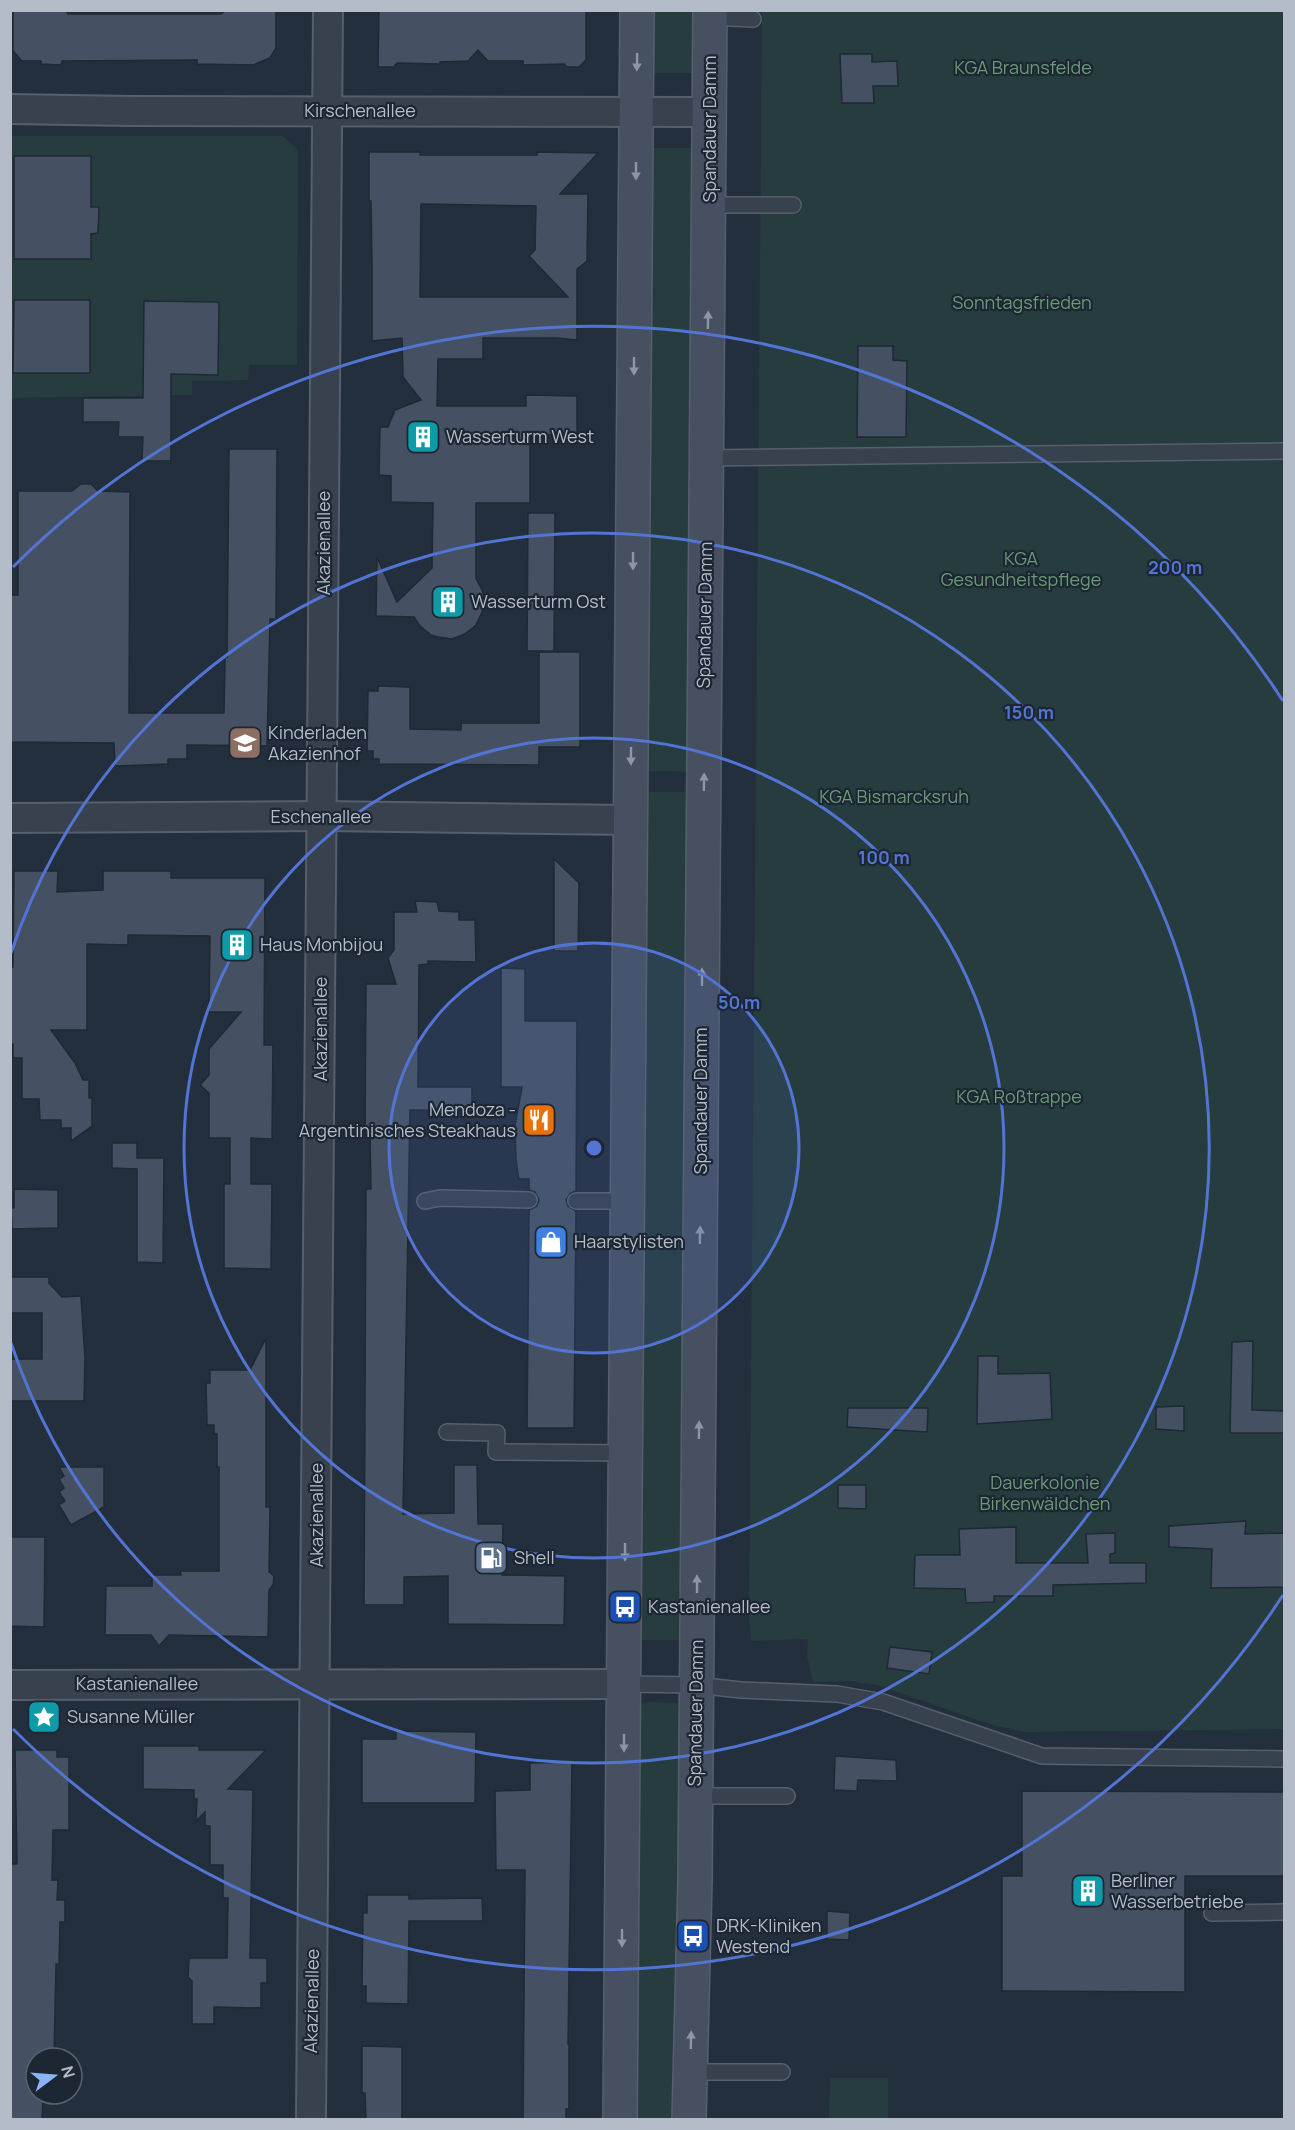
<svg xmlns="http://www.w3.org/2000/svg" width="1295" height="2130" viewBox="0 0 1295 2130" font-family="Manrope,sans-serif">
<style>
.green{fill:#263c3f}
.building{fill:#455162;stroke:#1f2835;stroke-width:1.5;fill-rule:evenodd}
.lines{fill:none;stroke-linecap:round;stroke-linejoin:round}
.lane-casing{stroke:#565f6c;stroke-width:18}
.street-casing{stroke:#565f6c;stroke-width:32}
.secondary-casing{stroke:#565f6c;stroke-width:36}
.lane{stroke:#38414e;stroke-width:15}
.street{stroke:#38414e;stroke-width:28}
.secondary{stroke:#465061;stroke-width:33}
.oneway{fill:#8e96a5}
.ring{fill:none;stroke:#5274d3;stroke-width:3}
.labels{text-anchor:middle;stroke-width:4.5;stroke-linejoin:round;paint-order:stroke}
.park-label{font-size:18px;fill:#6b9a76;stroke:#1d2633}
.street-label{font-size:18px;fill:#b4bcc9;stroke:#1d2633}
.poi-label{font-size:18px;fill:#b4bcc9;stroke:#1d2633;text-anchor:start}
.centre{fill:#5274d3;stroke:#1d2633;stroke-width:3}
.ring-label{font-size:18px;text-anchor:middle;font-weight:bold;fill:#5274d3;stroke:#1d2633;stroke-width:4.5;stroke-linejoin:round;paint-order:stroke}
</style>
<rect width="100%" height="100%" fill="#242f3e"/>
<g class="green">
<rect x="652" y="11" width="44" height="62"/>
<path d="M762 11H1284V1729L1027 1732 992 1725 877 1685 849 1681 813 1682 807 1656 808 1639 751 1641 749 1618Z"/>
<path d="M10 136H283L298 150 297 365H249L248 380 192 381V395L11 398Z"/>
<path d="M651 148H695L689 772 646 771Z"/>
<path d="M645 792H689L684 1640H639Z"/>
<path d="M645 1702 680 1703 684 1712 675 2119 635 2120 637 1708Z"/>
<path d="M830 2078H888V2119H829Z"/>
</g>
<g class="building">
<path d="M13 10H65L68 14H221L226 10H276V48L270 58 253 65 197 64V60L62 61 61 65 41 64V61H22L13 51Z"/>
<path d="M379 10H586V60L579 67H567L564 64 523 65V61H488L478 50 468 61 440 62V64L397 63 394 67H378Z"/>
<path d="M840 54H872V62L897 61 898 86H873L874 103H842Z"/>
<path d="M369 152H420V155H537V152L598 153 560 194H588L587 261 577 269V340L557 338H483V359H438L437 406H526V395L577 396V435H530V503H476V578L483 592 485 606 476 625 465 634 452 639 438 637 431 635 420 626 414 617 376 616 377 557 397 602 432 568 433 503 391 502V476L379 475 380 427H388L395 410 421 400 403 377 402 338 372 341V264L371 201H369ZM421 204 536 206 535 250 529 256 568 297H420Z"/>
<path d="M14 156H91V207H99L98 233 91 234V259H14Z"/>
<path d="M14 300H90V373H13Z"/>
<path d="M144 301 219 302 218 375 171 374V461H142L143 437H118L119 422H83V398H143Z"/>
<path d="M858 346H893V360L907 361 906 437H857Z"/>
<path d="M229 449H277L276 619H270L267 746 187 745V759H168V764L115 766 114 743 10 742V595H18V491H72L81 484H91L98 491 130 492 129 713H224L225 657H227Z"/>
<path d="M528 513H555L554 651H527Z"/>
<path d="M539 652H580V747H539V765L379 764V759H373V751H367L368 691H378V686L410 687V729L461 730V723H539Z"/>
<path d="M554 859 579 883 578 951H554Z"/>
<path d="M14 871H58L57 892 103 890V871H171V878H265L264 1045H273L272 1139 251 1138V1184H272L271 1269 224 1268V1184H230V1138H209V1093L200 1085 209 1075V1049L241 1012H209L210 936 128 935V945L87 944V1030H51L75 1063 83 1080H89V1098H92V1126L71 1141V1128H61V1120H40L39 1099H22V1058H13V1044H10V967H13Z"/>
<path d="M415 901 437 902 439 911 459 912V920H475L476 962 428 961V964L419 965 418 1087H472V1111L410 1110 403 1514 454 1513V1465H477L478 1524H503L502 1575 565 1576 564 1625 448 1624V1576L404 1577V1605H364L366 1189H371L370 1138H365L366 984H396L388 958 394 950V912H417Z"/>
<path d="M501 968 525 969V1021H577L576 1191 571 1193 566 1200 568 1206 576 1211 574 1428H527L529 1210 537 1206 539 1200 535 1192 529 1190V1179H519L516 1161 515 1125 522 1087H501Z"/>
<path d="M112 1143H137V1158H164L163 1263 137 1262V1169L112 1168Z"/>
<path d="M14 1189 58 1190V1228L12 1229 11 1208H14Z"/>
<path d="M10 1277H49V1283L62 1297 81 1296 85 1359 84 1401H10V1359H42V1313H10Z"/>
<path d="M266 1338V1507H270L269 1572 274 1576 273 1585 269 1590 268 1637 169 1635 159 1646 151 1635H105L106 1586H152V1575H181L180 1571H219V1467H217V1434L214 1433V1425H207L206 1383H210V1370H250Z"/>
<path d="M1253 1341 1252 1410 1284 1411V1433H1230L1232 1342Z"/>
<path d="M978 1356H998V1374L1050 1373 1052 1419 977 1424Z"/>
<path d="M1184 1406V1431L1156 1429V1407Z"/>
<path d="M848 1408H928L927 1432 847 1427Z"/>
<path d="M59 1467H104V1507L71 1525 59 1505 65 1501 59 1492 64 1488 59 1479 64 1476Z"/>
<path d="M838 1485H866V1509L838 1508Z"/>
<path d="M1246 1521 1245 1534 1284 1533V1587L1211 1588 1212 1549 1169 1547V1526Z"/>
<path d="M1016 1527V1563H1088L1086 1534 1115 1533V1553L1110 1554V1563H1146V1583L1053 1585V1596H994V1602L966 1603 965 1589 914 1588 915 1555H960L959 1529Z"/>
<path d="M10 1537H45L44 1627 10 1626Z"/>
<path d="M890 1647 932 1652 929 1674 887 1668Z"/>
<path d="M396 1731 476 1732 475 1803H362V1739H396Z"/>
<path d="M143 1746H199V1750H266L228 1789 253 1790 250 1958H267V1983H261V2008L214 2007V2024H192V1981L188 1977 189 1958H227L228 1898H223V1865H210V1826H205V1812L196 1821 197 1799H194V1790L143 1789Z"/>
<path d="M15 1750H57V1757H69V1830H53L52 1880H58L57 1900H65V1922H60L59 1964H56L54 2058H36V2094H43L42 2120H10V1864H17Z"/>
<path d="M835 1756 896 1760 897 1781 858 1780 857 1791 834 1790Z"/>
<path d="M572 1762 568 2044H569V2109H566V2120H523L525 1870H496L495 1791 530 1790V1763Z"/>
<path d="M1022 1791 1284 1792V1876H1185V1992L1002 1991V1876H1022Z"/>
<path d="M367 1895H409V1899L482 1898 483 1921H409L408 2004 366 2003V1986H362L363 1913H367Z"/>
<path d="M827 1911 850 1913 849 1940 827 1939Z"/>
<path d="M362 2046 402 2047V2120H366L365 2093H362Z"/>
</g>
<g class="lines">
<defs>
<g id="lane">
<path d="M710 17 753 19"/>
<path d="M709 205H793"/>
<path d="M707 458 1284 451"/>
<path d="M425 1201 440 1198 529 1200"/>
<path d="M576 1201H628"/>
<path d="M447 1432 497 1433 496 1452 626 1453"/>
<path d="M624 1684 696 1685 741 1690 837 1694 883 1702 1042 1756 1284 1759"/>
<path d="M695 1796H787"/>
<path d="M1212 1913 1284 1912"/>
<path d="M690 2072H782"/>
</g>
<g id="street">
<path d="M10 109 131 111 710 112"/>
<path d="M10 818 323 816 631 820"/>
<path d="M10 1685 624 1684"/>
<path d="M311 2120 328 10"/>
</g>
<g id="secondary">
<path d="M620 2120 637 10"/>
<path d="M689 2120 695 1880 710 10"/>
</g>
</defs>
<use href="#lane" class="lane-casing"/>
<use href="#street" class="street-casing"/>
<use href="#secondary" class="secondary-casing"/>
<use href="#lane" class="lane"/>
<use href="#street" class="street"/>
<use href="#secondary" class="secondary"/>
</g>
<defs><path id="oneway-solid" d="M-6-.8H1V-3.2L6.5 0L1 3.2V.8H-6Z" transform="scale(1.5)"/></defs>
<g class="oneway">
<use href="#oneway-solid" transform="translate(637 62) rotate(91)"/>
<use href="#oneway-solid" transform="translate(636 171) rotate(90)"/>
<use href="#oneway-solid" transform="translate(708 320) rotate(-89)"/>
<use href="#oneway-solid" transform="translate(634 366) rotate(90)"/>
<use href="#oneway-solid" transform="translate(633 561) rotate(90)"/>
<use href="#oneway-solid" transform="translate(631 756) rotate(90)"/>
<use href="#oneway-solid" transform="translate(704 782) rotate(-89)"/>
<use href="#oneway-solid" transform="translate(702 977) rotate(-90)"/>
<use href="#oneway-solid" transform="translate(700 1235) rotate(-89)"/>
<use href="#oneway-solid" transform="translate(699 1430) rotate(-89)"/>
<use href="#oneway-solid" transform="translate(625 1552) rotate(90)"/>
<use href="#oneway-solid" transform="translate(697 1584) rotate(-90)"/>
<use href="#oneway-solid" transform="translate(624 1743) rotate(90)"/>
<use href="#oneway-solid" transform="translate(622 1938) rotate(90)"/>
<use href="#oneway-solid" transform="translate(691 2040) rotate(-89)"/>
</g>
<circle cx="594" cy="1148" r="205" fill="#5274d3" fill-opacity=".12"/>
<g class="ring">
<circle cx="594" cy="1148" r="205"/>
<circle cx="594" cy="1148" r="410"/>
<path d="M11 953A615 615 0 1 1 11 1343"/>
<path d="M1283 1595A821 821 0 0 1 13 1729M13 567A821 821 0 0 1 1283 701"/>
</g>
<defs>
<symbol id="building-square" viewBox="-11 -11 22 22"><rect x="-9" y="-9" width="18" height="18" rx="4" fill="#0f9aa8" stroke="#1d2633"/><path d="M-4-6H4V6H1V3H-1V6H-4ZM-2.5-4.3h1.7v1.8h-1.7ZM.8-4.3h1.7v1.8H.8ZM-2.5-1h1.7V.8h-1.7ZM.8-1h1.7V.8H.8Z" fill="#fff"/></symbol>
<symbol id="school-square" viewBox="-11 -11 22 22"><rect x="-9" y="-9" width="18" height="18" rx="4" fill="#8d6e63" stroke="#1d2633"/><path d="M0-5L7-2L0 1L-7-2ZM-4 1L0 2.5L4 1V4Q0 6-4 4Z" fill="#fff"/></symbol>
<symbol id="restaurant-square" viewBox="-11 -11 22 22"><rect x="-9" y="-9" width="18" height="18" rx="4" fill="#e8710a" stroke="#1d2633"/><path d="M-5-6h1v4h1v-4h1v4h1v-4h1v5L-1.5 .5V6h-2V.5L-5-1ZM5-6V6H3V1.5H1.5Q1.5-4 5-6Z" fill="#fff"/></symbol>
<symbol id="shop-square" viewBox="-11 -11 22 22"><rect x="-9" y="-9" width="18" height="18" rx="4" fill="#3f7fe0" stroke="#1d2633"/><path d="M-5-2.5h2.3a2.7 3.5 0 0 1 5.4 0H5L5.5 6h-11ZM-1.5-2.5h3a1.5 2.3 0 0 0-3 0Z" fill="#fff"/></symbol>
<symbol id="fuel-square" viewBox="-11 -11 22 22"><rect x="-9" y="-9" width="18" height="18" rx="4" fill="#5c6f8a" stroke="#1d2633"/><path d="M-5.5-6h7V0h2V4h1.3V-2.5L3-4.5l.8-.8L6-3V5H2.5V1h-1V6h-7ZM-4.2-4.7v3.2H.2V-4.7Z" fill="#fff"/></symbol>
<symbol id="bus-square" viewBox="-11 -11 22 22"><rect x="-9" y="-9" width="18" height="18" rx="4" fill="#1a4fb4" stroke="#1d2633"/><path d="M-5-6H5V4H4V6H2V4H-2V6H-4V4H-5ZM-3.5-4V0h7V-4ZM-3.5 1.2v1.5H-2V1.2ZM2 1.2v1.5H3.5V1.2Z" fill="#fff"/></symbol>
<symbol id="sight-square" viewBox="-11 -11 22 22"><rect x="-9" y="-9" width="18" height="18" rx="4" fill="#0f9aa8" stroke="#1d2633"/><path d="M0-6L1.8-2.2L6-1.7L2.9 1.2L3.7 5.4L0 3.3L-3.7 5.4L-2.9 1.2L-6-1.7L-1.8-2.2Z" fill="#fff"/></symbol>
</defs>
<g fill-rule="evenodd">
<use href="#building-square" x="404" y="418" width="38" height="38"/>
<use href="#building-square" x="429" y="583" width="38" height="38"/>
<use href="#school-square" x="226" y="724" width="38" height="38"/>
<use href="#building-square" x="218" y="926" width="38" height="38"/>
<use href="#restaurant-square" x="520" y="1101" width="38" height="38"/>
<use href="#shop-square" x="532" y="1223" width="38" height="38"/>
<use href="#fuel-square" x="472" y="1539" width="38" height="38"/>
<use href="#bus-square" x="606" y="1588" width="38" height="38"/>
<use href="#sight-square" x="25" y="1698" width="38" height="38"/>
<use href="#building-square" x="1069" y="1872" width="38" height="38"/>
<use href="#bus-square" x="674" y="1917" width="38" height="38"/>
</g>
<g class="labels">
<g class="park-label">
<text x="1023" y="74">KGA Braunsfelde</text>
<text x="1022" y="309">Sonntagsfrieden</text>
<text x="1021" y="565">KGA<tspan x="1021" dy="21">Gesundheitspflege</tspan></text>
<text x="894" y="803">KGA Bismarcksruh</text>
<text x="1019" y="1103">KGA Roßtrappe</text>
<text x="1045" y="1489">Dauerkolonie<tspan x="1045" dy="21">Birkenwäldchen</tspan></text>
</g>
<g class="street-label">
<text x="360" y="117">Kirschenallee</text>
<text transform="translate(710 129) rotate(-90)" y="6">Spandauer Damm</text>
<text transform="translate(324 543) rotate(-90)" y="6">Akazienallee</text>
<text transform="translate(705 615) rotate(-89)" y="6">Spandauer Damm</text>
<text x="321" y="823">Eschenallee</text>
<text transform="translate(321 1029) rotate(-90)" y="6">Akazienallee</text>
<text transform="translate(701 1101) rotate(-90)" y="6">Spandauer Damm</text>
<text transform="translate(317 1515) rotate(-90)" y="6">Akazienallee</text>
<text x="137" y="1690">Kastanienallee</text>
<text transform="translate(696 1713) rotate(-89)" y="6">Spandauer Damm</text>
<text transform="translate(312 2001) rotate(-89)" y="6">Akazienallee</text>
</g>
<g class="poi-label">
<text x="446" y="443">Wasserturm West</text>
<text x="471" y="608">Wasserturm Ost</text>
<text x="268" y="739">Kinderladen<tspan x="268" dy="21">Akazienhof</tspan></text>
<text x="260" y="951">Haus Monbijou</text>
<text x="516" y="1116" text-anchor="end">Mendoza -<tspan x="516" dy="21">Argentinisches Steakhaus</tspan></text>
<text x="574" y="1248">Haarstylisten</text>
<text x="514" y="1564">Shell</text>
<text x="648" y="1613">Kastanienallee</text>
<text x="67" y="1723">Susanne Müller</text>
<text x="1111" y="1887">Berliner<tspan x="1111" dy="21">Wasserbetriebe</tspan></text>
<text x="716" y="1932">DRK-Kliniken<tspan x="716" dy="21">Westend</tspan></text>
</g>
</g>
<circle cx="594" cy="1148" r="9" class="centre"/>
<g class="ring-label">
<text x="1175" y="574">200 m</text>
<text x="1029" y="719">150 m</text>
<text x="884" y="864">100 m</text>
<text x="739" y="1009">50 m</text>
</g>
<rect width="1295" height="2130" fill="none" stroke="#b4bcc9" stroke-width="24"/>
<g transform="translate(54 2076) rotate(74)"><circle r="28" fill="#1d2633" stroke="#59626f" stroke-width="1.5"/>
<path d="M0-4.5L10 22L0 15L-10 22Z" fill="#8ab4f8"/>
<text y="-9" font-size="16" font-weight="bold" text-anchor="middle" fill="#b4bcc9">N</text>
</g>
</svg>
